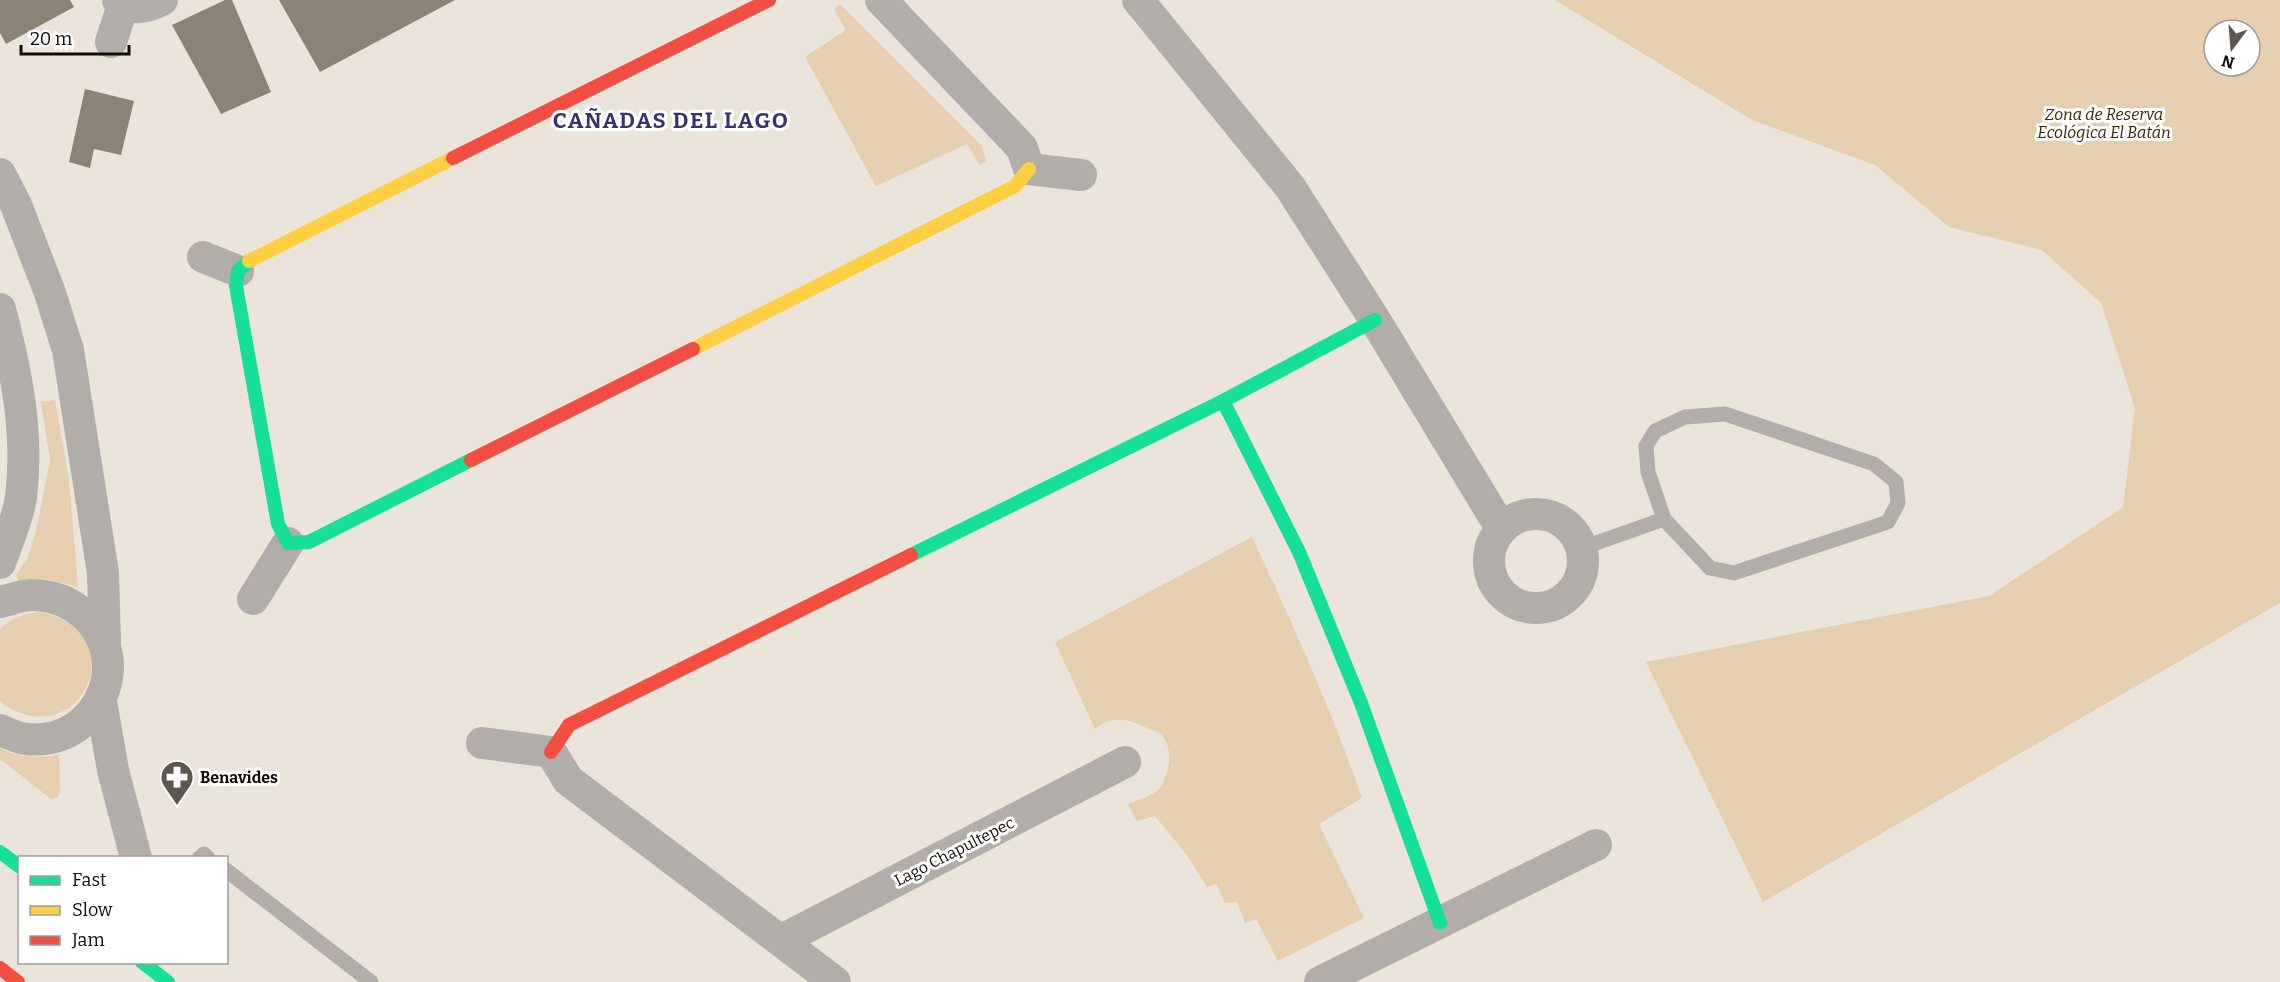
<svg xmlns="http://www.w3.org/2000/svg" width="2280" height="982" viewBox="0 0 2280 982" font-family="Bitter,serif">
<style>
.green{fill:#e5cfaf;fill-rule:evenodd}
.building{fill:#8b8375}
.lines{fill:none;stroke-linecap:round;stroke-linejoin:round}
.lane{stroke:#b1aeaa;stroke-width:15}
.street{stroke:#b1aeaa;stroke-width:32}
.fast{stroke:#16e098;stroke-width:14}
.slow{stroke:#ffcf43;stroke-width:14}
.jam{stroke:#f24e42;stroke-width:14}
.labels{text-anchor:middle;stroke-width:6;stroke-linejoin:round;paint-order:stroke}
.park-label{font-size:16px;font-style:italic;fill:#3b2600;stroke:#fff}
.poi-label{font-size:16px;font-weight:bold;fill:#0f0b05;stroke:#fff;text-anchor:start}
.street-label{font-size:16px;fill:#0f0b05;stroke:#fff}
.district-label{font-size:22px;font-weight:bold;letter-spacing:1.5px;fill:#39326d;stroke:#fff}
</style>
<rect width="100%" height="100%" fill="#ebe4da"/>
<g class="green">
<path d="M1555 0H2280V603L1763 902 1646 662 1989 596 2123 507 2135 408 2101 303 2042 250 1949 227 1875 165 1752 120ZM2214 30H2250V66H2214Z"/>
<path d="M840 4 982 146 986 161 980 165 967 144 876 186 805 57 846 30 834 9Z"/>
<path d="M55 400 69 480 78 587 47 579 19 581 16 575 28 557 37 527 50 460 41 402Z"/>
<path d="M1252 537C1292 623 1331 708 1362 798L1319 824 1364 918 1278 961 1256 919 1245 923 1237 902 1225 903 1216 884 1207 887 1187 855 1155 816 1137 821 1128 804C1138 800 1150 797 1158 790 1169 777 1174 751 1163 737 1160 732 1153 730 1147 728 1129 719 1111 715 1095 729L1055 642Z"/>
<path d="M40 612C138 632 80 759 0 702V629C11 617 24 614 40 612Z"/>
<path d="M0 748C19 758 38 758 59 755L60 792 57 798 51 799 0 759Z"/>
</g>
<g class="building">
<path d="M0 0H70L74 7 6 44 0 33Z"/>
<path d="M225 0H232L271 92 221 114 172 25Z"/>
<path d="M279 0H455L320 72Z"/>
<path d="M85 89 134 101 121 155 94 149 90 168 69 162Z"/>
</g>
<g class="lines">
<g class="lane">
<path d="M1725 414 1874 464 1896 482 1898 503 1888 522 1734 573 1710 568 1664 519 1648 472 1646 446 1655 431 1685 417Z"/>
<path d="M1582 548 1664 519"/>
<path d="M199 858 204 854 208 858"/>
<path d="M226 870 371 982"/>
</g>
<g class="street">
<path d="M118 0C130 12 149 7 162 0"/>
<path d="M881 0 1022 148 1029 169 1081 175"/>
<path d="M1138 0 1290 187 1375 320 1501 528"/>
<path d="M111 42 123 5"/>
<path d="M0 174 16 205 50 293 68 350 103 573 105 642"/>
<path d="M203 257 238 271"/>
<path d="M0 309C16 370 29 433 21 497 18 519 7 542 0 563"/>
<circle cx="1536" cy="561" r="47"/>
<path d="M253 599 288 543"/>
<path d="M0 602C10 600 21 595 31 595 47 595 62 599 74 607 140 650 102 747 26 739 17 738 8 733 0 730"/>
<path d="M101 702 113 770 136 858"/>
<path d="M482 743 551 752 568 780 835 982"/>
<path d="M782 940 1125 762"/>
<path d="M1320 982 1596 845"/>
</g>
<g class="fast">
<path d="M249 261 238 271 236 286 278 524 288 543 309 542 471 460"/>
<path d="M1223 401 1299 552 1361 703 1440 923"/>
<path d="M911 555 1223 401 1375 320"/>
<path d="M0 852 20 867"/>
<path d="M142 962 168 982"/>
</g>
<g class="slow">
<path d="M249 261 453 158"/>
<path d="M693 349 1015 186 1029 169"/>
</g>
<g class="jam">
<path d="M453 158 769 0"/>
<path d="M471 460 693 349"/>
<path d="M551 752 569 725 911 555"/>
<path d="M0 968 18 982"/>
</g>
</g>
<defs>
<symbol id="pharmacy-pin" viewBox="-11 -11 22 30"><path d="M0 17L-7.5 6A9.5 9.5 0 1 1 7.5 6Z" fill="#5c5750" stroke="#fff"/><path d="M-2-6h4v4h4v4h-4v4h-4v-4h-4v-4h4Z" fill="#fff"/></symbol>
</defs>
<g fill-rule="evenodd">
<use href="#pharmacy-pin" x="158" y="758" width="38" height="52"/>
</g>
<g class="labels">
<g class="park-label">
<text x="2104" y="120">Zona de Reserva<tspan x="2104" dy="18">Ecológica El Batán</tspan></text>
</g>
<g class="poi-label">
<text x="200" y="783">Benavides</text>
</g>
<g class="street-label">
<text transform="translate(954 851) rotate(-27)" y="6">Lago Chapultepec</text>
</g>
<g class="district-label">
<text x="671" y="128">CAÑADAS DEL LAGO</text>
</g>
</g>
<rect x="18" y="856" width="210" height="108" fill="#ffffff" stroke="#9f9d9b" stroke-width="1.5"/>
<rect x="30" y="876" width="30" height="9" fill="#16e098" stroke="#9f9d9b" stroke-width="1.5"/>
<text x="72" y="886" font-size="18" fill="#0f0b05">Fast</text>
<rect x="30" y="906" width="30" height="9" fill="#ffcf43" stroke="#9f9d9b" stroke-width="1.5"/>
<text x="72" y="916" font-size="18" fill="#0f0b05">Slow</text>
<rect x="30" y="936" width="30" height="9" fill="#f24e42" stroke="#9f9d9b" stroke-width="1.5"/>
<text x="72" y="946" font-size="18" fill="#0f0b05">Jam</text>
<g transform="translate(2232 48) rotate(196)"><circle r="28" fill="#ffffff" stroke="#9f9d9b" stroke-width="1.5"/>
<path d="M0-4.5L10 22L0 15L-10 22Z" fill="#5c5750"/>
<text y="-9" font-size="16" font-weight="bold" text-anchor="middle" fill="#0f0b05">N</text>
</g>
<path d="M21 45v9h108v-9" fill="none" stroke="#0f0b05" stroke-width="3"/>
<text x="30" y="45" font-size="18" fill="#0f0b05" stroke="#ffffff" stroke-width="4.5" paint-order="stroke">20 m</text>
</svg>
